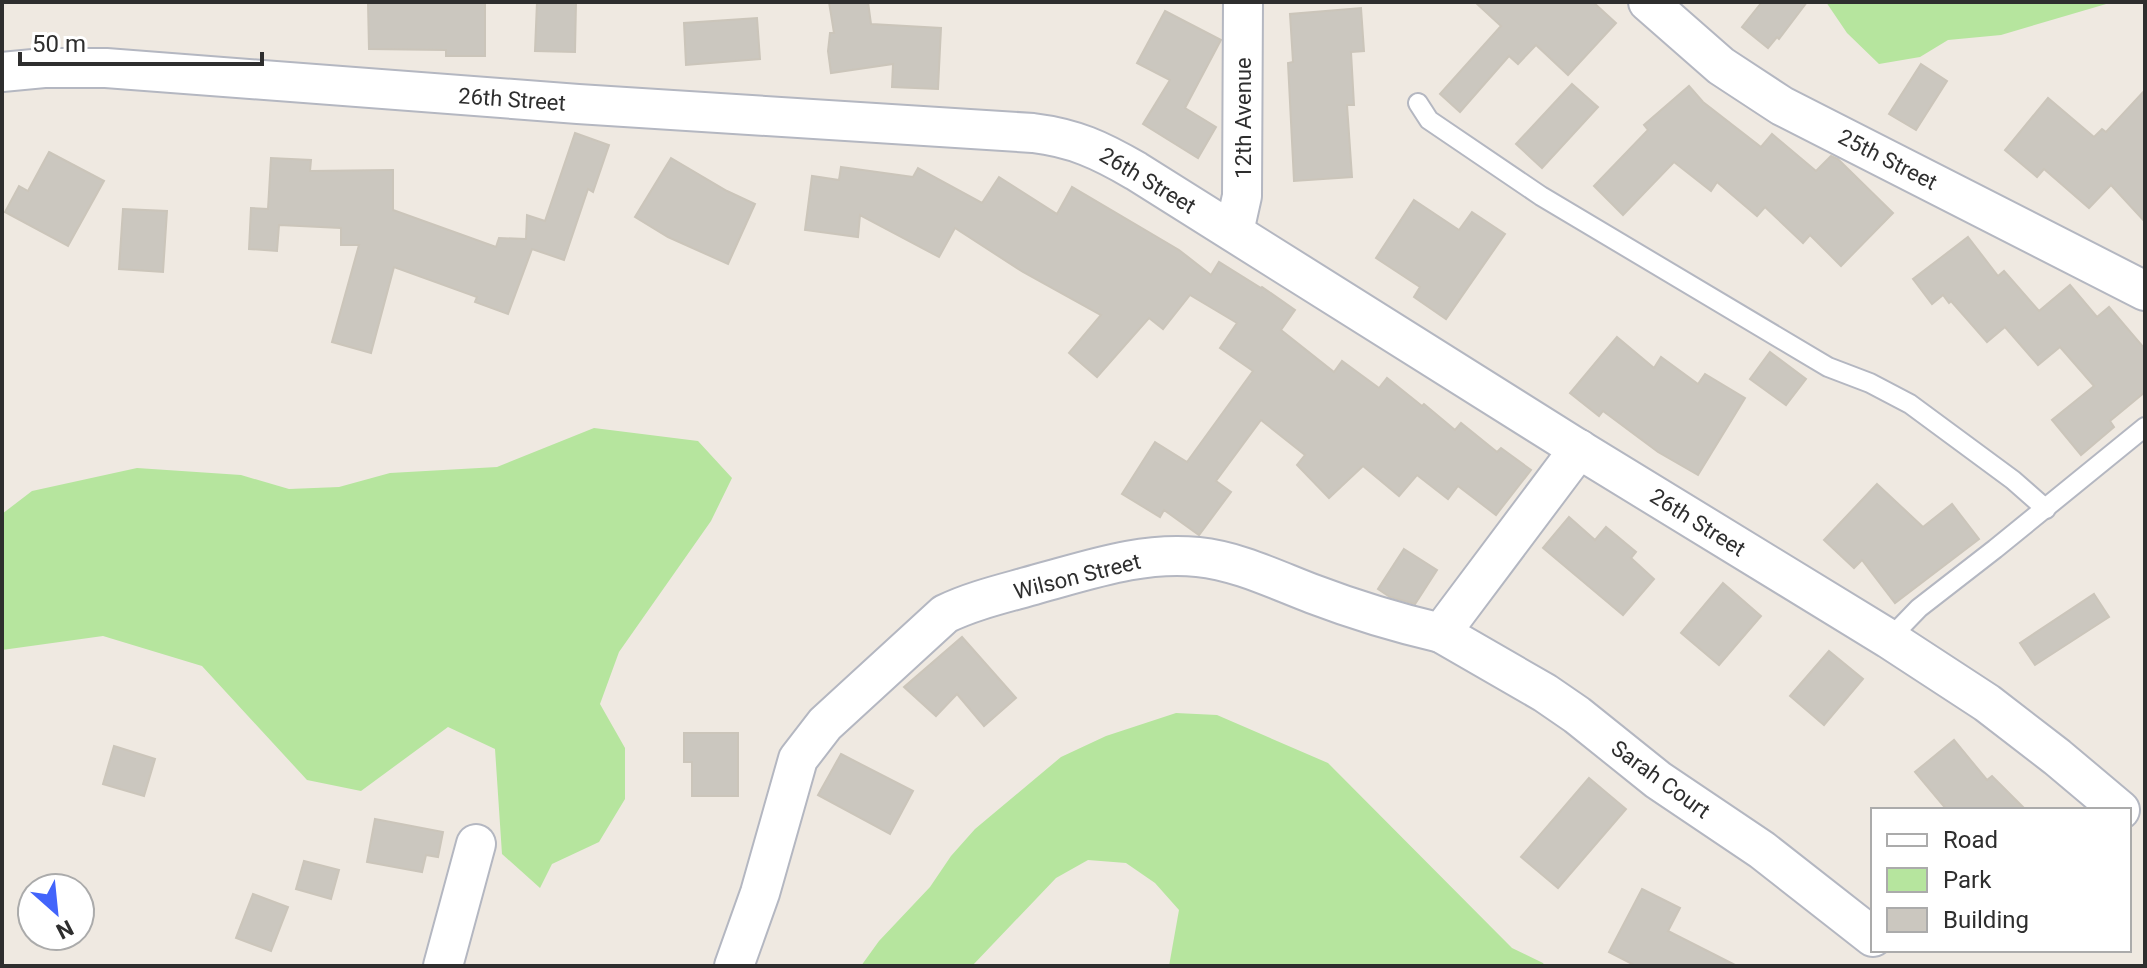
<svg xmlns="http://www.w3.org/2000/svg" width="2147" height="968" viewBox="0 0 2147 968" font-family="Roboto,sans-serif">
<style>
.green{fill:#b6e59e}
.building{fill:#cbc7bf;stroke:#cbc5ba;stroke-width:2}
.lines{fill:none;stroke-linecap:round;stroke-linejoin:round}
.lane-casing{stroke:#b4b7c1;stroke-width:22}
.street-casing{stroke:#b4b7c1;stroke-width:42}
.lane{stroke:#fff;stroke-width:18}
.street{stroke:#fff;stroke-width:38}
.labels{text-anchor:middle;stroke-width:6;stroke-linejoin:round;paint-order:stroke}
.street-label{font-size:22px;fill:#2e2e2e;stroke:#fff}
</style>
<rect width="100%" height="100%" fill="#efe9e1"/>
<g class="green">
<path d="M1826 2H2113L2001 35 1948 40 1920 57 1879 64 1847 33Z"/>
<path d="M594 428 698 441 732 478 711 521 619 652 600 704 625 748V799L599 842 552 864 540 888 502 854 495 749 448 727 361 791 307 780 202 666 103 636 2 650V514L32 491 137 468 241 475 289 489 339 487 390 473 497 467Z"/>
<path d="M1176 713 1217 715 1328 763 1512 948 1543 963 1545 966H1169L1179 910 1155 883 1126 863 1088 860 1056 878 972 966H861L879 941 930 887 951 856 975 829 1061 757 1106 736Z"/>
</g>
<g class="building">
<path d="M368 2H485V56H446V50L369 49Z"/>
<path d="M537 2H576L575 52 535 51Z"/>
<path d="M829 2H868L871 24 941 28 938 89 892 87 893 64 831 73 828 51 830 33H834Z"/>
<path d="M1475 2H1593L1616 23 1568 75 1536 45 1518 64 1509 56 1460 112 1440 94 1501 26Z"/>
<path d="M1762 2H1807L1779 39 1777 37 1768 48 1742 27Z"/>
<path d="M1361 8 1364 51 1351 52 1354 105H1347L1352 177 1294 181 1288 63 1293 62 1290 14Z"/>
<path d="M1165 11 1221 40 1185 108 1216 127 1198 158 1143 124 1170 80 1137 63Z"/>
<path d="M757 18 760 59 686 65 684 23Z"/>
<path d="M1921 64 1947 81 1916 130 1889 114Z"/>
<path d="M1572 84 1598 107 1542 168 1516 144Z"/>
<path d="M1689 86 1703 102 1761 147 1772 134 1816 171 1831 156 1838 159 1893 213 1841 266 1810 235 1803 243 1765 207 1757 216 1717 182 1711 191 1674 162 1623 215 1594 186 1648 130 1644 125Z"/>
<path d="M2145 90V222L2111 185 2089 208 2044 169 2037 177 2005 150 2048 98 2094 137 2102 129 2106 132Z"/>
<path d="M575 133 609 145 593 192 588 189 564 260 532 249 508 314 475 302 477 297 394 267 371 353 332 342 359 245H341V228L279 225 277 251 249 249 251 208 268 209 271 158 311 160 310 171 393 170V210L496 247 499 238 526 239 527 215 545 221Z"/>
<path d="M49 152 104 181 68 246 5 212 19 186 28 191Z"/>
<path d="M671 158 727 191 755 204 728 264 668 237 635 217Z"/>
<path d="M841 167 913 177 918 168 982 203 999 177 1057 214 1072 187 1179 250 1211 275 1219 262 1261 288 1262 287 1295 310 1281 330 1334 372 1342 361 1379 388 1387 378 1422 406 1424 404 1455 430 1461 423 1497 452 1501 448 1531 470 1496 515 1458 486 1448 499 1417 475 1399 496 1363 466 1329 498 1297 465 1305 455 1261 420 1216 481 1231 492 1199 535 1164 510 1160 517 1122 494 1155 442 1187 462 1253 371 1220 348 1237 323 1190 295 1163 329 1149 318 1097 377 1069 353 1101 315 1023 272 955 228 939 257 860 215 858 237 805 230 812 176 839 180Z"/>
<path d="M1414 200 1459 230 1472 212 1505 234 1446 319 1414 297 1420 287 1376 258Z"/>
<path d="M123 209 167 211 163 272 119 269Z"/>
<path d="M1968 237 1998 276 2004 271 2039 311 2070 285 2097 317 2109 307 2145 349V392L2110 421 2114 427 2081 455 2052 420 2094 386 2060 347 2038 365 2005 327 1987 342 1951 301 1949 303 1943 295 1932 304 1913 279Z"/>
<path d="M1617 337 1654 368 1661 357 1698 384 1705 374 1745 398 1698 475 1658 452 1603 411 1599 416 1570 393Z"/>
<path d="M1770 352 1806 379 1786 405 1750 379Z"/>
<path d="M1877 484 1923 527 1952 504 1979 539 1895 603 1862 560 1854 568 1824 540Z"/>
<path d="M1569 517 1595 540 1606 527 1636 552 1631 558 1654 579 1623 615 1543 548Z"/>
<path d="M1404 549 1437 570 1415 604 1390 597 1378 589Z"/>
<path d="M1723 583 1761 616 1719 665 1681 633Z"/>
<path d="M2094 594 2109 617 2035 665 2020 643Z"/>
<path d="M962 637 1016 698 984 726 957 694 936 716 904 687Z"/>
<path d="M1829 651 1863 679 1824 725 1790 696Z"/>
<path d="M684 733H738V796H692V762H684Z"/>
<path d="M1954 740 1987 780 1992 776 2026 810H1947L1915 772Z"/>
<path d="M114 746 155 759 144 796 103 784Z"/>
<path d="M841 754 913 791 890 834 818 795Z"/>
<path d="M1589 778 1626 809 1558 888 1521 857Z"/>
<path d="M375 819 443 832 438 857 426 855 422 872 367 862Z"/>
<path d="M304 861 339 870 331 899 296 889Z"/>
<path d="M1642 889 1680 908 1668 931 1737 966H1636L1609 952Z"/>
<path d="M253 894 288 907 271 951 236 938Z"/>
</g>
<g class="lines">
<defs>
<g id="lane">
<path d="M1418 103 1429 120 1541 196 1828 367 1870 383 1910 404 2013 480 2046 509"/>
<path d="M1889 639 1919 608 1995 549 2145 427"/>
</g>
<g id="street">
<path d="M1648 2 1721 66 1782 106 2145 291"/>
<path d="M2 72 44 68H106L578 104 1033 133C1074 138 1100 150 1136 171L1572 445 1889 639 1987 703 2057 757 2120 810"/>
<path d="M1234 232 1242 196 1243 2"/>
<path d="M1441 633 1545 693 1577 715 1658 780 1762 850 1873 937"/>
<path d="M443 966 476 844"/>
<path d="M734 966 760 893 798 759 825 724 945 614C974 600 1006 593 1037 584 1089 570 1143 551 1198 557 1238 561 1276 580 1313 594 1355 610 1398 623 1441 633L1579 449"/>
</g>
</defs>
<use href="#lane" class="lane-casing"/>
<use href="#street" class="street-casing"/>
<use href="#lane" class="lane"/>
<use href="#street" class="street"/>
</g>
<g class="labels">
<g class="street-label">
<text transform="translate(512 99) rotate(4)" y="8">26th Street</text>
<text transform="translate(1243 118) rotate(-90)" y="8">12th Avenue</text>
<text transform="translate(1888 159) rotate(27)" y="8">25th Street</text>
<text transform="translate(1148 180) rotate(31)" y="8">26th Street</text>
<text transform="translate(1698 522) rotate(32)" y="8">26th Street</text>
<text transform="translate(1077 576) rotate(-14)" y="8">Wilson Street</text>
<text transform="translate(1661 779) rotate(36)" y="8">Sarah Court</text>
</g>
</g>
<rect width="2147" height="968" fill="none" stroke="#2e2e2e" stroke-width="8"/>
<rect x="1871" y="808" width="260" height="144" fill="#ffffff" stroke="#ababab" stroke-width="2"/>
<rect x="1887" y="834" width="40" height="12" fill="#ffffff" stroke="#ababab" stroke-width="2"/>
<text x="1943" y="848" font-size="24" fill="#2e2e2e">Road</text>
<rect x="1887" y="868" width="40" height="24" fill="#b6e59e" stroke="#ababab" stroke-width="2"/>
<text x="1943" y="888" font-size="24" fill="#2e2e2e">Park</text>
<rect x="1887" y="908" width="40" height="24" fill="#cbc7bf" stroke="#ababab" stroke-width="2"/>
<text x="1943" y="928" font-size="24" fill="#2e2e2e">Building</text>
<g transform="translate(56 912) rotate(153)"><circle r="38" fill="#ffffff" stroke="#ababab" stroke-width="2"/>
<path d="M0-6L14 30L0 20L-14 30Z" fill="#4264fb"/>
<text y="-12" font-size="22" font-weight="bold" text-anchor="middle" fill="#2e2e2e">N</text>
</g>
<path d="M20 52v12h242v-12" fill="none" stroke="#2e2e2e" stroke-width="4"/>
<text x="32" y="52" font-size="24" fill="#2e2e2e" stroke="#ffffff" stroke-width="6" paint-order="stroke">50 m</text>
</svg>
